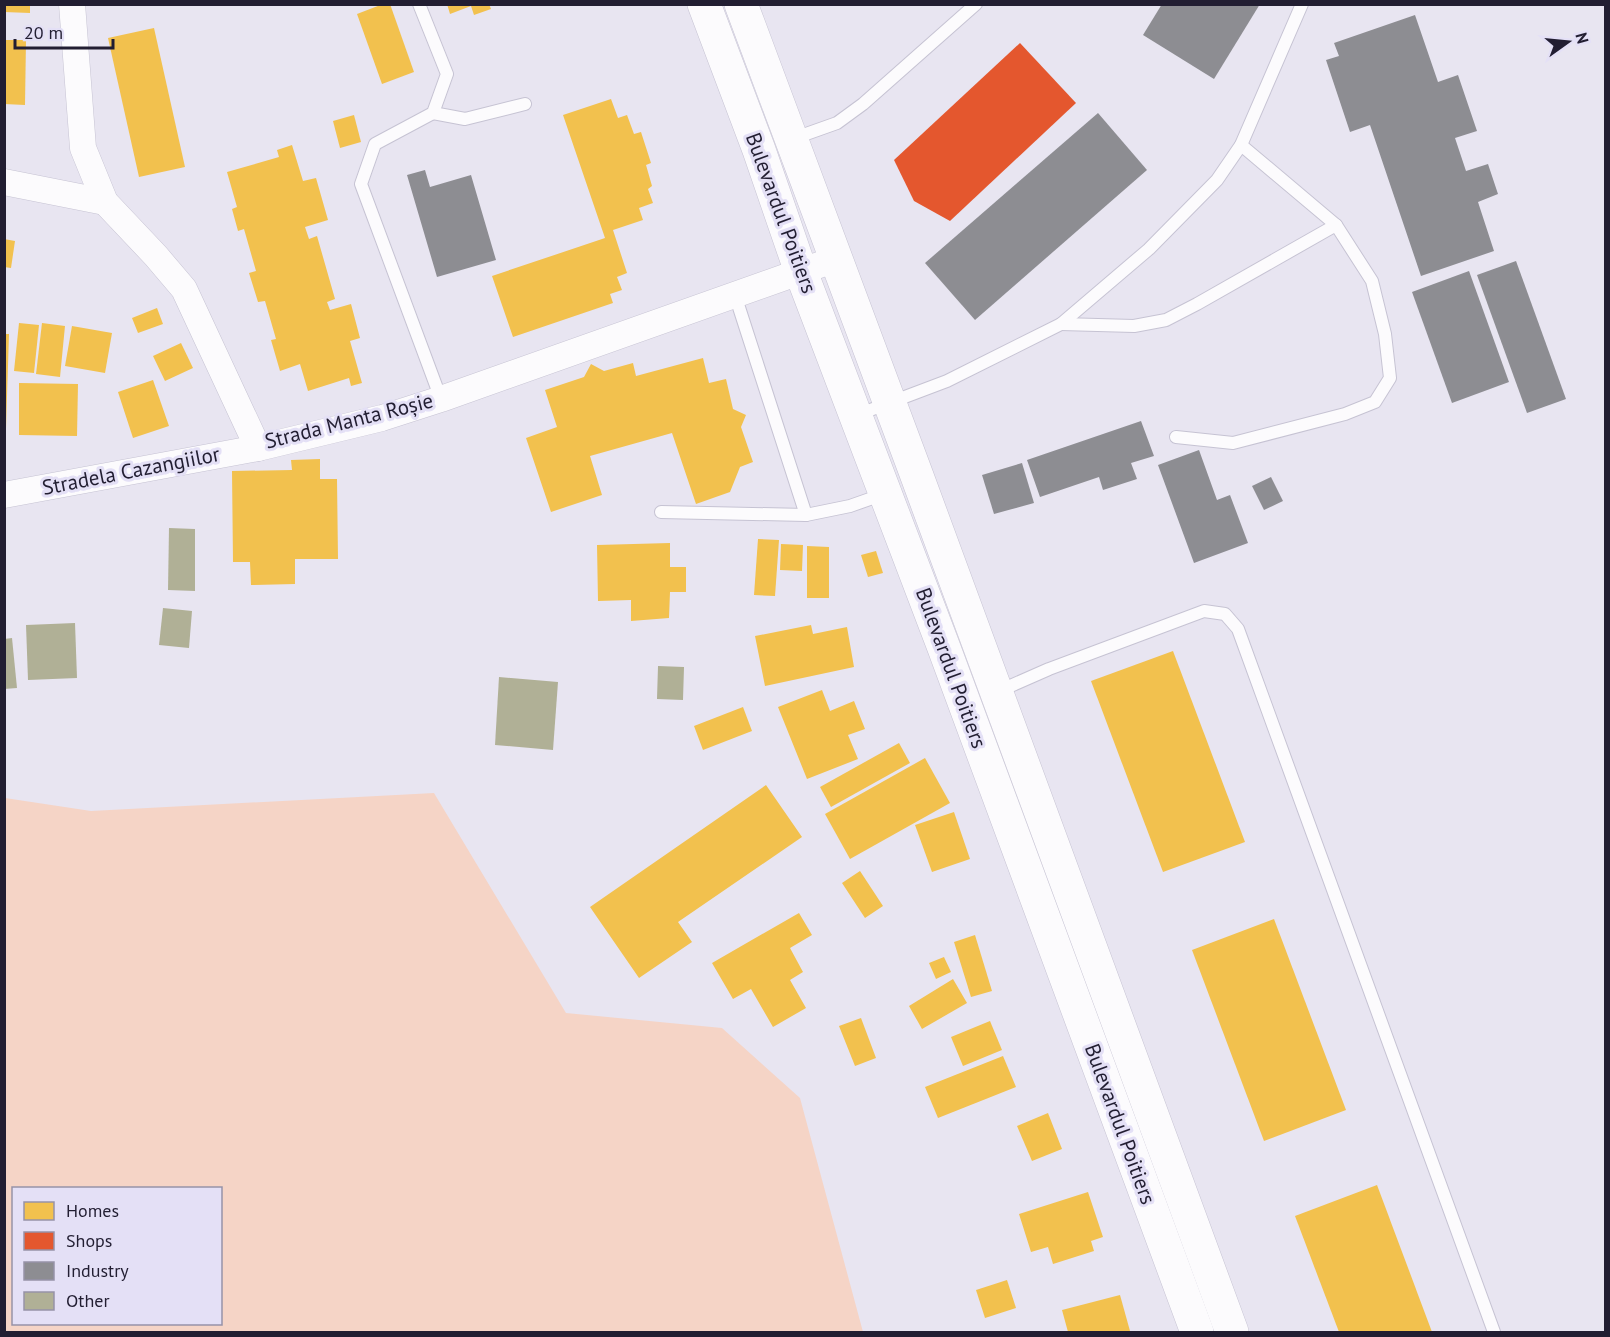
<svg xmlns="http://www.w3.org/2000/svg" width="1610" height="1337" viewBox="0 0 1610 1337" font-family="'PT Sans',sans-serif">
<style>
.green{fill:#f5d4c6;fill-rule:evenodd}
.homes{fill:#f2c14e}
.shops{fill:#e4572e}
.industry{fill:#8d8d92}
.building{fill:#b0b096}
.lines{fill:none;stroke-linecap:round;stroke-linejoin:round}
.service-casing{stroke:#c6c3d3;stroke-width:14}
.minor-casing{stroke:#c6c3d3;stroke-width:27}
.secondary-casing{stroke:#c6c3d3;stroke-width:34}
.service{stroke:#fcfbfd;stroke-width:12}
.minor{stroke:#fcfbfd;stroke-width:26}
.secondary{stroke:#fcfbfd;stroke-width:33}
.labels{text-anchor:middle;stroke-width:6;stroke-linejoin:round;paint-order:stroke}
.street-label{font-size:21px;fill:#221e32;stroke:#e4e0f6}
</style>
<rect width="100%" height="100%" fill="#e8e5f1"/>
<path class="green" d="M434 793 566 1013 722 1028 800 1098 863 1332H5V798L91 811ZM14 1188H220V1324H14Z"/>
<g class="homes">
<path d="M4 4H30V13L4 12Z"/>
<path d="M383 4H390L414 72 382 84 357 14Z"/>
<path d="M447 4H489L491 9 474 15 471 6 450 14Z"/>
<path d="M154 28 185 167 139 177 108 38Z"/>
<path d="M4 40H26L25 105 4 104Z"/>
<path d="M611 99 618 118 627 115 634 134 641 132 651 163 646 165 652 186 648 189 653 203 639 208 643 220 613 230 627 273 617 277 622 290 610 294 613 303 513 337 492 276 605 238 563 115Z"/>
<path d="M354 115 361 142 340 148 333 121Z"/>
<path d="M292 145 303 181 316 178 328 220 305 227 309 239 317 236 335 299 327 302 330 310 351 304 360 338 350 341 362 383 351 386 349 378 308 391 300 364 280 371 271 340 276 339 265 301 258 302 249 273 256 271 244 229 238 231 232 209 237 207 227 172 279 157 277 150Z"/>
<path d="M4 239 15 241 11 268 4 267Z"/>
<path d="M157 308 163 324 138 333 132 318Z"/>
<path d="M19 323 39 325 34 373 14 371Z"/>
<path d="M42 323 65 326 60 377 36 374Z"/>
<path d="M72 326 112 333 105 373 65 366Z"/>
<path d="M4 334H9L6 428H4Z"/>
<path d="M181 343 193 368 165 381 153 356Z"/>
<path d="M703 358 709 383 726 379 733 409 746 415 741 427 753 462 740 467 730 492 696 504 672 433 590 456 602 495 551 512 526 438 557 427 545 390 584 377 591 364 604 371 633 363 636 376Z"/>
<path d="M153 380 169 426 133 438 118 392Z"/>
<path d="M19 383 78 384 77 436 19 435Z"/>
<path d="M320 459V479H337L338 559H295V584L251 585 250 562H233L232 471 292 470 291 460Z"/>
<path d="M758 539 779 540 775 596 754 595Z"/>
<path d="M670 543V567H686V592H670L669 618 631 621V600L598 601 597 545Z"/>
<path d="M781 544 803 545 802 571 780 570Z"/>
<path d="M807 546 829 547V598H807Z"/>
<path d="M876 551 883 573 868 577 861 555Z"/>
<path d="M811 625 813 634 847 627 854 667 765 686 755 636Z"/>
<path d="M1173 651 1245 842 1163 872 1091 681Z"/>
<path d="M822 690 830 711 854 701 865 729 848 735 858 759 807 779 778 707Z"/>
<path d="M743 707 752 731 703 750 694 726Z"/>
<path d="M899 743 910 763 831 807 820 787Z"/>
<path d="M925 758 950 803 850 859 825 814Z"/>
<path d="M766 785 802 837 678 922 692 942 639 978 590 907Z"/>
<path d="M954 812 970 859 932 872 915 825Z"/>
<path d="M860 871 883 906 865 918 842 883Z"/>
<path d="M799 913 812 935 790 948 803 972 790 980 806 1008 773 1027 751 989 733 999 712 963Z"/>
<path d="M1274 919 1346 1110 1264 1141 1192 950Z"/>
<path d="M975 935 992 991 971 997 954 942Z"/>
<path d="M944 957 951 972 936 979 929 963Z"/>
<path d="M953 979 967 1003 922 1029 909 1006Z"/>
<path d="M861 1018 876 1058 855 1066 839 1026Z"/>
<path d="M990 1021 1002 1050 963 1066 951 1037Z"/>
<path d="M1003 1056 1016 1087 938 1118 925 1087Z"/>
<path d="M1048 1113 1062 1149 1032 1161 1017 1126Z"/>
<path d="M1377 1185 1432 1332H1339L1295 1216Z"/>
<path d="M1088 1192 1103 1237 1091 1241 1094 1251 1053 1264 1048 1247 1031 1252 1019 1214Z"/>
<path d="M1007 1280 1016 1308 985 1318 976 1290Z"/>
<path d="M1120 1295 1130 1331 1124 1332H1068L1062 1310Z"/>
</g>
<path class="shops" d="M1020 43 1076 103 950 221 914 201 894 160Z"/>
<g class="industry">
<path d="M1162 4H1260L1214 79 1143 35Z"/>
<path d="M1415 15 1438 82 1458 75 1477 131 1455 138 1466 171 1488 164 1498 194 1478 202 1494 251 1421 276 1370 125 1350 132 1326 60 1339 56 1334 43Z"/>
<path d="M1098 113 1147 170 975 320 925 263Z"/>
<path d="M425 170 430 187 471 175 496 260 437 277 407 175Z"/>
<path d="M1516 261 1566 399 1527 413 1477 275Z"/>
<path d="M1469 271 1509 382 1452 403 1412 292Z"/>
<path d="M1141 421 1154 456 1131 463 1137 479 1103 490 1099 477 1040 497 1027 460Z"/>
<path d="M1199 450 1217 500 1230 495 1248 543 1194 563 1158 465Z"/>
<path d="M1022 463 1034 503 994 514 982 475Z"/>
<path d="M1271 477 1283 501 1264 510 1252 486Z"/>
</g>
<g class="building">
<path d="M169 528 195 529V591L168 590Z"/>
<path d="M163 608 192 611 189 648 159 645Z"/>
<path d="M75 623 77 678 28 680 26 625Z"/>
<path d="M12 638 17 688 4 689V639Z"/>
<path d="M658 666 684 667 683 700 657 699Z"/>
<path d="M499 677 558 682 553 750 495 745Z"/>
</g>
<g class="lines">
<defs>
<g id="service">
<path d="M419 4 447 74 433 113 375 144 361 184 441 399"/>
<path d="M433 113 465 119 525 104"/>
<path d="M792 139 837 123 863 104 976 4"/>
<path d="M735 295 806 515"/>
<path d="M1061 324 1134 326 1166 320 1197 304 1336 225"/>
<path d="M857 415 947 381 1061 324 1149 249 1217 180 1241 145 1302 4"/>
<path d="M1176 437 1233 443 1345 414 1375 402 1390 378 1385 334 1372 281 1336 225 1241 145"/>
<path d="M661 512 806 515 850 506 884 494"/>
<path d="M999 691 1049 669 1204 611 1225 614 1238 629 1494 1332"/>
</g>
<g id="minor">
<path d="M72 4 83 148 105 202 156 256 184 289 258 448 382 418 441 399 836 259"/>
<path d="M4 182 105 202"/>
<path d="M4 495 258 448"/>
</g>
<g id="secondary">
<path d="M704 4 759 150 801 272 944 648 1197 1332"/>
<path d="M741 4 917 476 1232 1332"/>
</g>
</defs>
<use href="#service" class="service-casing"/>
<use href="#minor" class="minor-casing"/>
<use href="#secondary" class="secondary-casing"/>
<use href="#service" class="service"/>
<use href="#minor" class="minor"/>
<use href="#secondary" class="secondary"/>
</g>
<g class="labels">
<g class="street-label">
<text transform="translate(781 213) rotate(70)" y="7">Bulevardul Poitiers</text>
<text transform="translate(349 421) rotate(-14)" y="7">Strada Manta Roșie</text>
<text transform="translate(131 471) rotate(-11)" y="7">Stradela Cazangiilor</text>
<text transform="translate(951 668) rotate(70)" y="7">Bulevardul Poitiers</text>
<text transform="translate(1120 1124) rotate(70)" y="7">Bulevardul Poitiers</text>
</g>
</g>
<rect width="1610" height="1337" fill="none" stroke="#221e32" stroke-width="12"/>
<rect x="12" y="1187" width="210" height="138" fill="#e4e0f6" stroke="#9692a8" stroke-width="1.5"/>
<rect x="24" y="1202" width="30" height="18" fill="#f2c14e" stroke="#9692a8" stroke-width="1.5"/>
<text x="66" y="1217" font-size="18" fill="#221e32">Homes</text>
<rect x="24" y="1232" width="30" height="18" fill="#e4572e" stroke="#9692a8" stroke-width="1.5"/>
<text x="66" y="1247" font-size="18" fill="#221e32">Shops</text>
<rect x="24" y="1262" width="30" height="18" fill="#8d8d92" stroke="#9692a8" stroke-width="1.5"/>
<text x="66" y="1277" font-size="18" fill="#221e32">Industry</text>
<rect x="24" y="1292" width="30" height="18" fill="#b0b096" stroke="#9692a8" stroke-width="1.5"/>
<text x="66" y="1307" font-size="18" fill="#221e32">Other</text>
<g transform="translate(1568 42) rotate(75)" stroke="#e4e0f6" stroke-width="4.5" paint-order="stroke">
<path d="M0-4.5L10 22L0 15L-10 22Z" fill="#221e32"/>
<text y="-9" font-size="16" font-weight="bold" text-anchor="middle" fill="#221e32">N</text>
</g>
<path d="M15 39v9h98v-9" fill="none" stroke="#221e32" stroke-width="3"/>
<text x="24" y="39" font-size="18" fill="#221e32" stroke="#e4e0f6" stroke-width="4.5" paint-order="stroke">20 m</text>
</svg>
